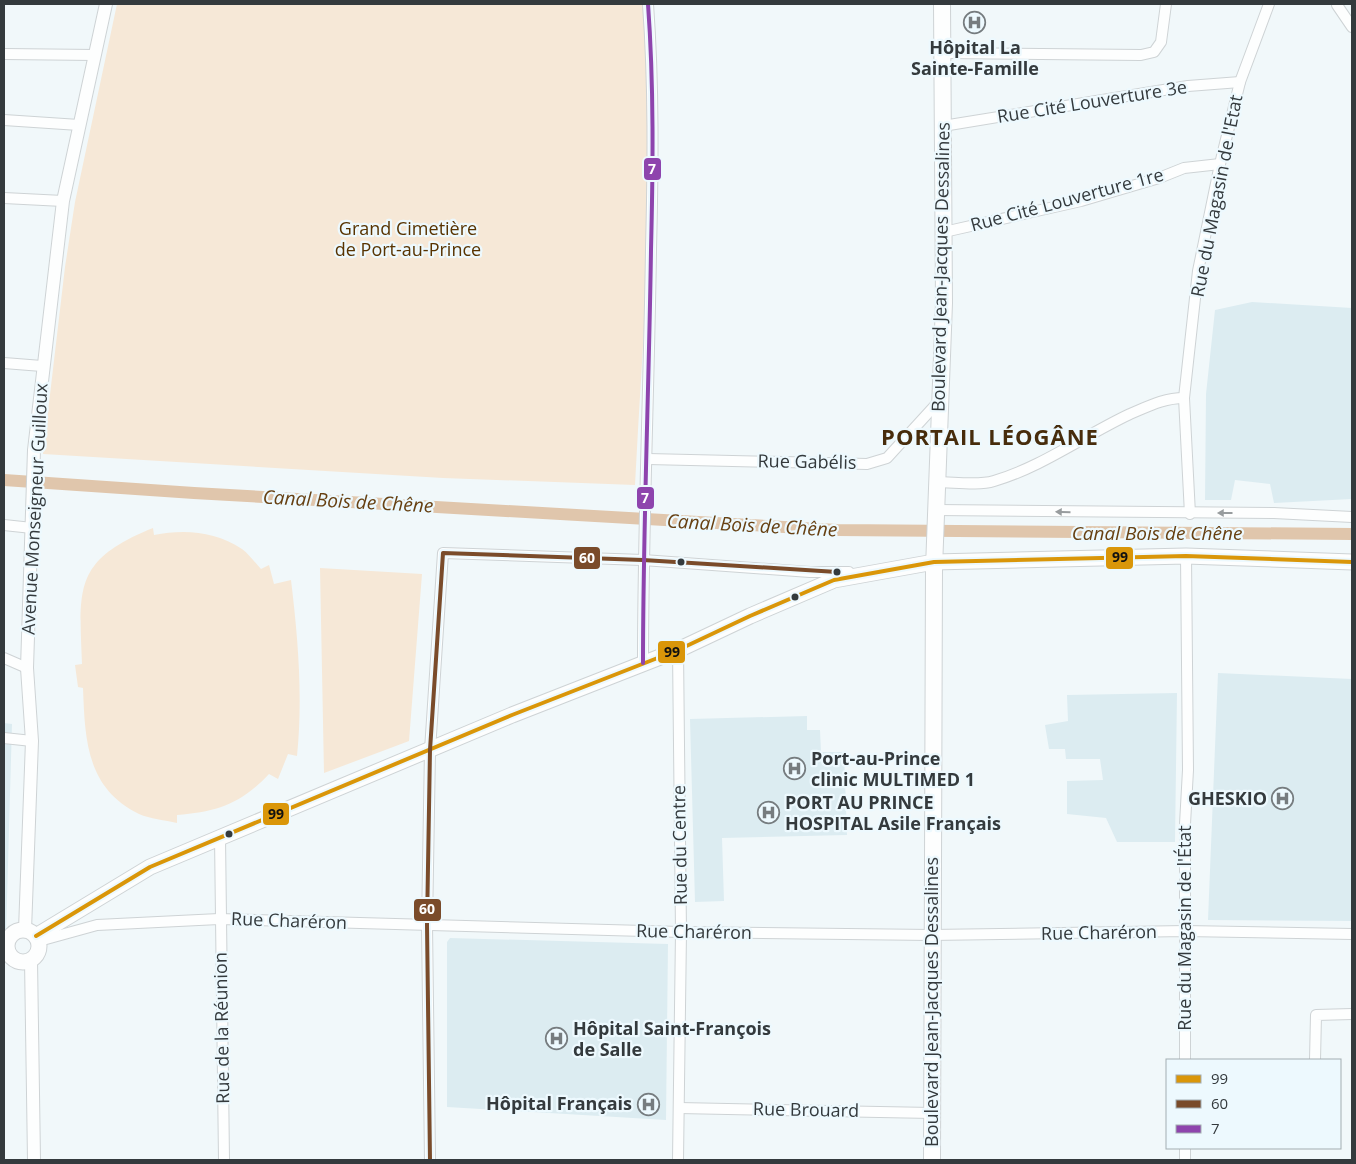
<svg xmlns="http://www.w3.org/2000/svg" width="1356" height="1164" viewBox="0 0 1356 1164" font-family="'Open Sans',sans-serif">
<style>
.built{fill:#dcecf1}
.green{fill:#f6e8d7}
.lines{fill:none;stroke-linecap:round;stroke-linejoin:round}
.canal{stroke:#e0c6ac;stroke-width:12}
.minor-casing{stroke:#ced3d5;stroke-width:12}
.tertiary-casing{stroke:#ced3d5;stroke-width:14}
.secondary-casing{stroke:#ced3d5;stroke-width:17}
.primary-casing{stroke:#ced3d5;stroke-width:18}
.minor{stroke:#fdfefe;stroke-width:10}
.tertiary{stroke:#fdfefe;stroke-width:12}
.secondary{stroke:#fdfefe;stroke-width:15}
.primary{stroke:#fdfefe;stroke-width:16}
.bus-1-casing{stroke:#edf9fe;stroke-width:8}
.bus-2-casing{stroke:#edf9fe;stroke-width:8}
.bus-3-casing{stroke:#edf9fe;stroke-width:8}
.bus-1{stroke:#da9609;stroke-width:4}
.bus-2{stroke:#7a4b2a;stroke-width:4}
.bus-3{stroke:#8e44ad;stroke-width:4}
.oneway{fill:#989c9e}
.bus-dot{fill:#343a3d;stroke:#edf9fe;stroke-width:2}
.labels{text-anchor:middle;stroke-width:4.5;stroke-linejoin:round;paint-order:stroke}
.poi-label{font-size:18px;font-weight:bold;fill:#343a3d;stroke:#edf9fe;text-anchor:start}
.street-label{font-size:18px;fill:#343a3d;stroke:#edf9fe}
.park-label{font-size:18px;fill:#583300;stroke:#edf9fe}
.water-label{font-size:19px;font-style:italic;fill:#674012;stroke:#edf9fe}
.district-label{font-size:22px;font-weight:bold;letter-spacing:1px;fill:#472c0c;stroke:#edf9fe}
.line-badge{stroke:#edf9fe;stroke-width:2}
.badge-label{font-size:14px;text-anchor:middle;font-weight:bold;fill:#fff}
.pale-badge-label{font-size:14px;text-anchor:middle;font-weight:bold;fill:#111}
</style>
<rect width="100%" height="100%" fill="#f1f8fa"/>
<g class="built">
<path d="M1252 302 1352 308V499L1274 503 1270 484 1235 480 1231 500H1205L1206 394 1215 310Z"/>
<path d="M1218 673 1352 679V921L1208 920Z"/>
<path d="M1177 693 1175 842H1117L1106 818 1067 814V781L1103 780 1100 759H1066L1065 749H1049L1045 725 1068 721 1067 695Z"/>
<path d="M807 716V730H820L821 752H844L847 835 722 838 724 901 695 902 690 719Z"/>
<path d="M4 723 12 724 6 935 4 937Z"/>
<path d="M450 938 668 944 666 1120 447 1107V942Z"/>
</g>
<g class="green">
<path d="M117 4H644C659 163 643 326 635 485L443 478 43 454 65 267 75 202Z"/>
<path d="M153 528 154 535C184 529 215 531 242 549 249 554 255 563 261 569L269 565 274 584 291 580C298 638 303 697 297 756L288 754 278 779 269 774C241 804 217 812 177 815V823C165 820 150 819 139 814 86 788 85 739 83 688L78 687 75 665 82 664C79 587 74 560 153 528Z"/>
<path d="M320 568 422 574 409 741 324 773Z"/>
</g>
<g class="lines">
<path class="canal" d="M4 480 194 493 837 530 1352 534"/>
<defs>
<g id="minor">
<path d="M1337 5 1352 27"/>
<path d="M944 53 1141 55 1154 52 1161 42 1166 4"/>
<path d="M4 54 95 55"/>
<path d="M4 120 79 125"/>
<path d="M943 126 1188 86 1240 82"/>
<path d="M4 198 63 201"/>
<path d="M944 232 1081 201 1159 178 1184 168 1220 164"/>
<path d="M4 363 42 366"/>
<path d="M648 459 867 464 887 458 940 400"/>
<path d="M937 482C954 482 978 486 994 481 1042 467 1085 435 1130 414 1149 406 1164 398 1184 398"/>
<path d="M936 510 1274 513 1352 517"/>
<path d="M1190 514 1184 398 1198 271 1220 164 1240 82 1269 4"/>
<path d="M4 525 32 528"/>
<path d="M4 658 27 668"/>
<path d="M643 663C643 526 649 388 651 250 653 168 654 86 648 4"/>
<path d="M4 738 32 741"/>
<path d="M220 837 224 1160"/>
<path d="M39 941 97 925 219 919 681 932 931 935 1185 931 1352 934"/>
<path d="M1185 1060V824L1188 770 1186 556"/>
<path d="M1315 1060 1316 1015 1352 1014"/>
<path d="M679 1108 932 1113"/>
<path d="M1185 1148V1160"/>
<path d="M430 1160 427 925 430 750 443 553 643 560 810 572H849"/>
<path d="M678 1160 681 932 678 650"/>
</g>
<g id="tertiary">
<path d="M25 930 32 741 27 668 34 450 63 201 106 4"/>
<path d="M31 960 34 1160"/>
</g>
<g id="secondary">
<circle cx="23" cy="946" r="16"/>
<path d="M36 936 150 867 512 715 678 650 750 616 834 580 934 562 1186 556 1352 562"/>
</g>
<path id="primary" d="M932 1160 934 568 944 303 942 4"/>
</defs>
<use href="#minor" class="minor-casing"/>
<use href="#tertiary" class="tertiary-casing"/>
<use href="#secondary" class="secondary-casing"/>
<use href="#primary" class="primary-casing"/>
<use href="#minor" class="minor"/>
<use href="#tertiary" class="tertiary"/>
<use href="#secondary" class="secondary"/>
<use href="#primary" class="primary"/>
<defs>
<path id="bus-1" d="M36 936 150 867 512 715 678 650 750 616 834 580 934 562 1186 556 1352 562"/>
<path id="bus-2" d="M430 1160 427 925 430 750 443 553 643 560 837 572"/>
<path id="bus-3" d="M643 663C643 526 649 388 651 250 653 168 654 86 648 4"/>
</defs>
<use href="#bus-1" class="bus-1-casing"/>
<use href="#bus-2" class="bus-2-casing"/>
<use href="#bus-3" class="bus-3-casing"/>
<use href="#bus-1" class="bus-1"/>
<use href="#bus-2" class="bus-2"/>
<use href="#bus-3" class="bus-3"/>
</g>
<defs><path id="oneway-solid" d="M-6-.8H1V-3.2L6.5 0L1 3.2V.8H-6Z" transform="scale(1.25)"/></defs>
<g class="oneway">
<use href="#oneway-solid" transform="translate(1063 512) rotate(-179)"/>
<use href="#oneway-solid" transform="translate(1225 513) rotate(180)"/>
</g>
<defs>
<symbol id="hospital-ring" viewBox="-11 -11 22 22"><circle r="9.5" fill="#edf9fe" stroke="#767c7f" stroke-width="1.5"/><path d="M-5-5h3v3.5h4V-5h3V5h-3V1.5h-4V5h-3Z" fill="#767c7f"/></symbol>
</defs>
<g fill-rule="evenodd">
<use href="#hospital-ring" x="962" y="10" width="25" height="25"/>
<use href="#hospital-ring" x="782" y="756" width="25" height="25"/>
<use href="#hospital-ring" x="1270" y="786" width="25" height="25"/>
<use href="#hospital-ring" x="756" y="800" width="25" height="25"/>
<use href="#hospital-ring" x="544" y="1026" width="25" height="25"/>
<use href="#hospital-ring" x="636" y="1092" width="25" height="25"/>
</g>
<g class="bus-dot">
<circle cx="681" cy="562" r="4.5"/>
<circle cx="837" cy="572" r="4.5"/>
<circle cx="795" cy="597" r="4.5"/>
<circle cx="229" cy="834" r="4.5"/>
</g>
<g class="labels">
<g class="poi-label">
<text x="975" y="54" text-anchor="middle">Hôpital La<tspan x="975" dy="21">Sainte-Famille</tspan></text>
<text x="811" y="765">Port-au-Prince<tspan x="811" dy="21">clinic MULTIMED 1</tspan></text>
<text x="1267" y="805" text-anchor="end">GHESKIO</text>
<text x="785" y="809">PORT AU PRINCE<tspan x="785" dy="21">HOSPITAL Asile Français</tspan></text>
<text x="573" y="1035">Hôpital Saint-François<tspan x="573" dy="21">de Salle</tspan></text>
<text x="632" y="1110" text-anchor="end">Hôpital Français</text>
</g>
<g class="street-label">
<text transform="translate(1092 102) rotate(-9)" y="6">Rue Cité Louverture 3e</text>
<text transform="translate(1217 196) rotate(-79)" y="6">Rue du Magasin de l'Etat</text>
<text transform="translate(1067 200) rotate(-15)" y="6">Rue Cité Louverture 1re</text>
<text transform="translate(941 267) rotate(-89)" y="6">Boulevard Jean-Jacques Dessalines</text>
<text transform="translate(807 462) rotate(1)" y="6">Rue Gabélis</text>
<text transform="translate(35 509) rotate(-87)" y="6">Avenue Monseigneur Guilloux</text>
<text transform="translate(680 845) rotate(-91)" y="6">Rue du Centre</text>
<text transform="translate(289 921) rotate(2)" y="6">Rue Charéron</text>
<text transform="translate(1185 928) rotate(-90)" y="6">Rue du Magasin de l'État</text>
<text transform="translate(694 932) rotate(1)" y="6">Rue Charéron</text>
<text transform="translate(1099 933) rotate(-1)" y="6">Rue Charéron</text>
<text transform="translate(932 1002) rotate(-90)" y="6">Boulevard Jean-Jacques Dessalines</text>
<text transform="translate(222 1028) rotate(-91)" y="6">Rue de la Réunion</text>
<text transform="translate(806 1110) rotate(1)" y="6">Rue Brouard</text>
</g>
<g class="park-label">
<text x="408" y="235">Grand Cimetière<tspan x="408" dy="21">de Port-au-Prince</tspan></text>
</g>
<g class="water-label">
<text transform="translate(348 501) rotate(3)" y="7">Canal Bois de Chêne</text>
<text transform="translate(752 525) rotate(3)" y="7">Canal Bois de Chêne</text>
<text x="1157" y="540">Canal Bois de Chêne</text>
</g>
<g class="district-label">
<text x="990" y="445">PORTAIL LÉOGÂNE</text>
</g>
</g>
<g class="line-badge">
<rect x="643" y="157" width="19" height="24" rx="5" fill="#8e44ad"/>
<rect x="636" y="486" width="19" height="24" rx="5" fill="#8e44ad"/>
<rect x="1105" y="546" width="29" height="24" rx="5" fill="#da9609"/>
<rect x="573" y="546" width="28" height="24" rx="5" fill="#7a4b2a"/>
<rect x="657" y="640" width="29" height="24" rx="5" fill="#da9609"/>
<rect x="262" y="802" width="28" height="24" rx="5" fill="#da9609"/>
<rect x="413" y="898" width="29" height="24" rx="5" fill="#7a4b2a"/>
</g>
<g class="badge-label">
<text x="652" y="174">7</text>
<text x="645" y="503">7</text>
<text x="587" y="563">60</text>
<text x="427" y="914">60</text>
</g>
<g class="pale-badge-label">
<text x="1120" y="562">99</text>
<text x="672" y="657">99</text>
<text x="276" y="819">99</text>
</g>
<rect width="1356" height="1164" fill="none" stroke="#343a3d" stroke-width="10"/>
<rect x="1166" y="1059" width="175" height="90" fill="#edf9fe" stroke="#a3adb1"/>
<rect x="1176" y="1075" width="25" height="8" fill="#da9609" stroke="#a3adb1"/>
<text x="1211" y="1084" font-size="15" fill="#343a3d">99</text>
<rect x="1176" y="1100" width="25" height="8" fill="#7a4b2a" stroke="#a3adb1"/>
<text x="1211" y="1109" font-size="15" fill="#343a3d">60</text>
<rect x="1176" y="1125" width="25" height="8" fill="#8e44ad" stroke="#a3adb1"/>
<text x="1211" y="1134" font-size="15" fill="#343a3d">7</text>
</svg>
